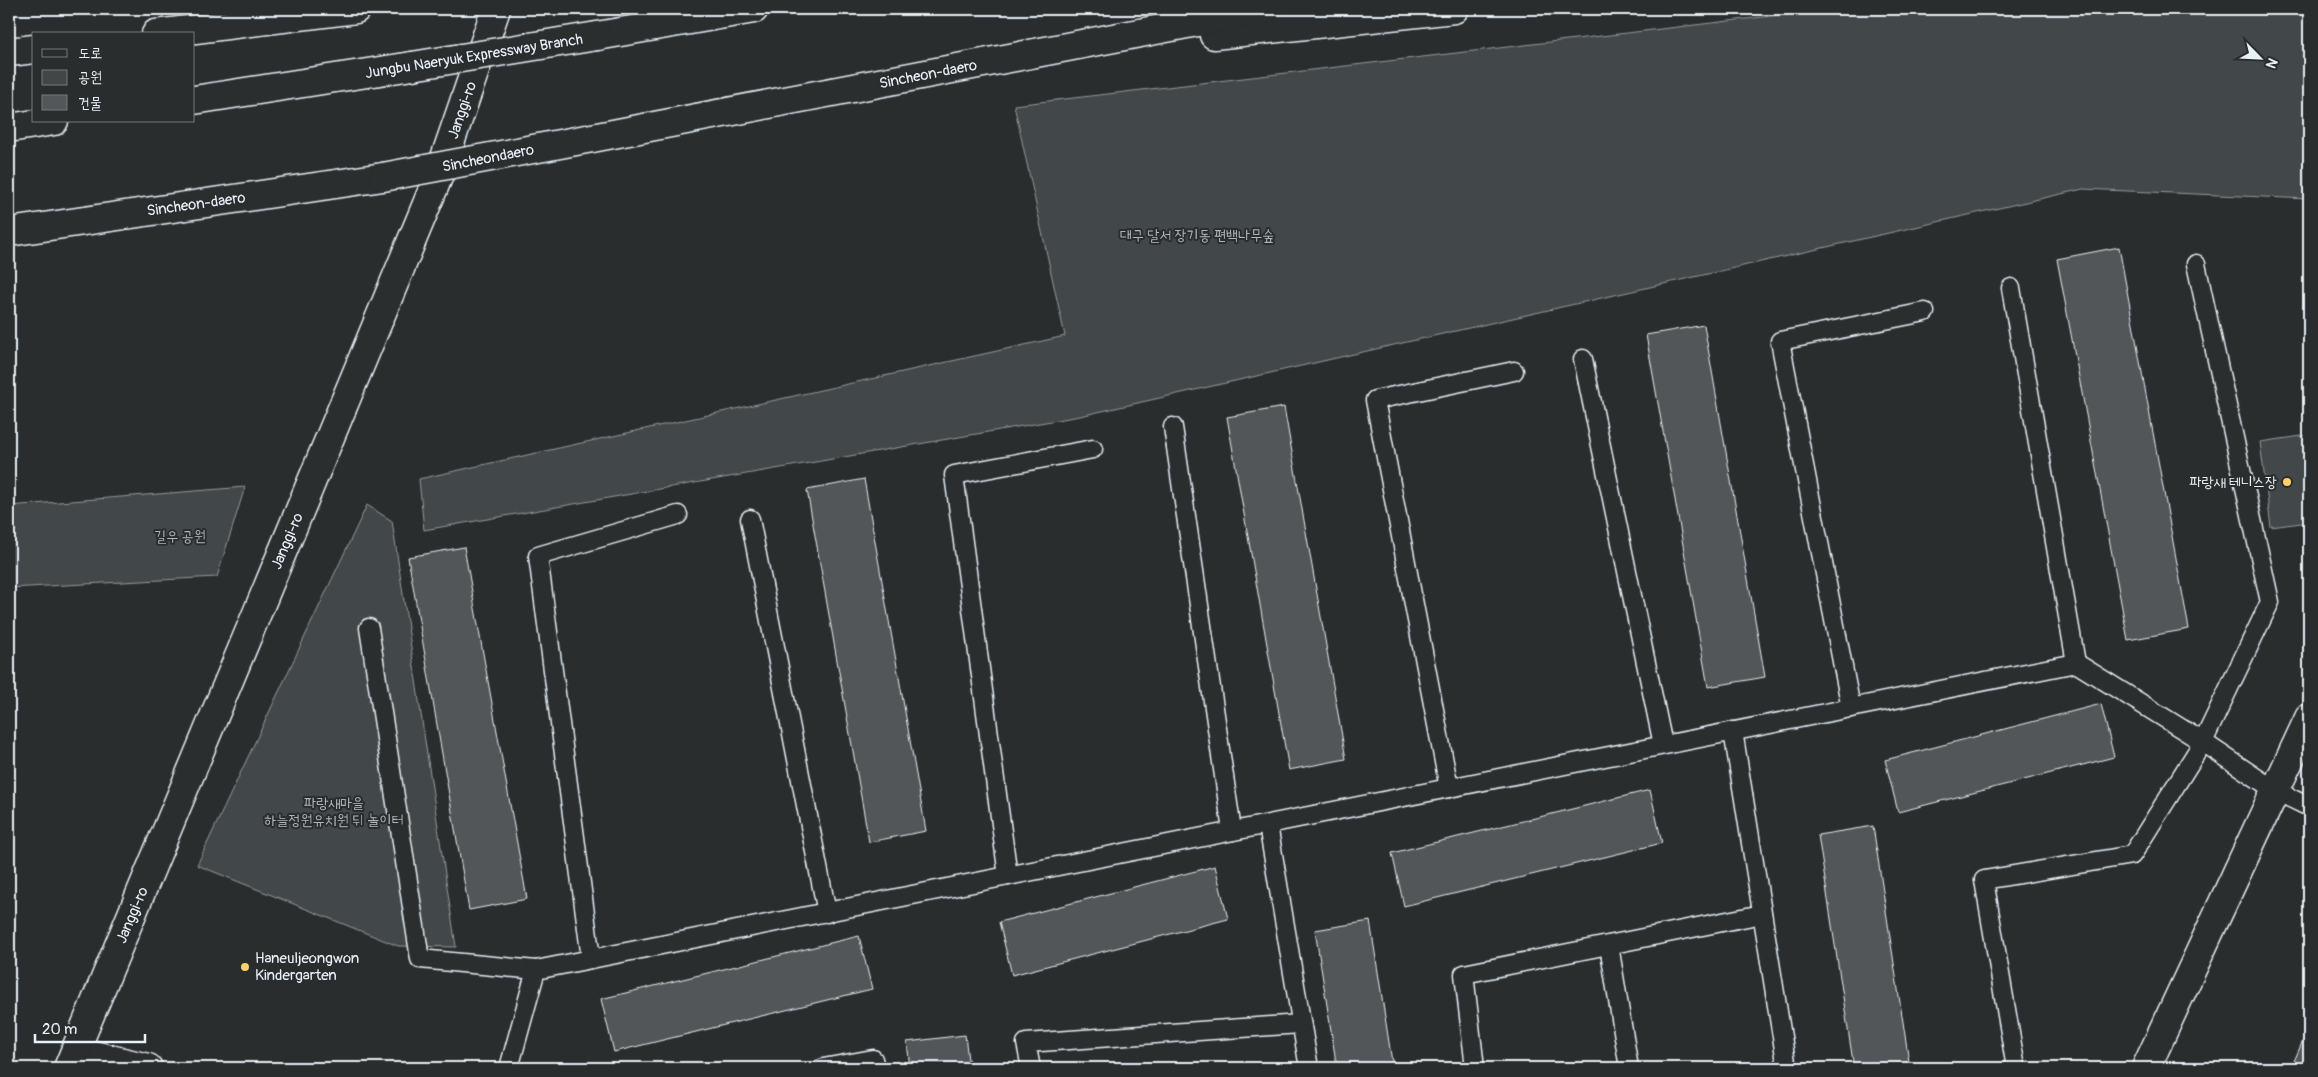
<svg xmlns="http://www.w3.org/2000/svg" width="2318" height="1077" viewBox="0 0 2318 1077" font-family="Pangolin,'Poor Story',sans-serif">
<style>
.green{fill:#424648;stroke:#959ca0}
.building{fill:#535759;stroke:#e8f1f8}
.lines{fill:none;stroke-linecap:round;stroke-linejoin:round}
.service-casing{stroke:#e8f1f8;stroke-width:21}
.tertiary-casing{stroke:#e8f1f8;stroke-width:31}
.secondary-casing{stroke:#e8f1f8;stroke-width:31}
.trunk-casing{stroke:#e8f1f8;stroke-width:31}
.motorway-casing{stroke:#e8f1f8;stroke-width:31}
.service{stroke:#2a2d2e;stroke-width:18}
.tertiary{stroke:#2a2d2e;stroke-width:28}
.secondary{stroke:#2a2d2e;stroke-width:28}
.trunk{stroke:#2a2d2e;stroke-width:28}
.motorway{stroke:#2a2d2e;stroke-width:28}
.trunk-bridge-casing{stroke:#e8f1f8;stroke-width:31;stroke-linecap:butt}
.motorway-bridge-casing{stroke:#e8f1f8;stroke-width:31;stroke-linecap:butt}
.trunk-bridge{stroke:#2a2d2e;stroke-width:28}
.motorway-bridge{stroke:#2a2d2e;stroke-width:28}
.poi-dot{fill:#ffd166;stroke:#2a2d2e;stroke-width:2}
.labels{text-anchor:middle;stroke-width:4;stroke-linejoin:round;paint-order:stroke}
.street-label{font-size:15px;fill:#e8f1f8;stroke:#2a2d2e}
.park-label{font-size:15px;fill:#aeb5ba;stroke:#2a2d2e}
.poi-label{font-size:15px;fill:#e8f1f8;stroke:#2a2d2e;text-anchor:end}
</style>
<rect width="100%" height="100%" fill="#2a2d2e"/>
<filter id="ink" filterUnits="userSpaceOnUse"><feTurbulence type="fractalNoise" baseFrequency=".02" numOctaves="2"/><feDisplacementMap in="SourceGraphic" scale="10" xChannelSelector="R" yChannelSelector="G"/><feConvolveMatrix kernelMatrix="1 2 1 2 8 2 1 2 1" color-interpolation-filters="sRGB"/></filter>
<g filter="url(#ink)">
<g class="green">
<path d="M1831 9H2309V199L2083 189 1080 416 424 530 419 479 1065 336 1014 105Z"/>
<path d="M2309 435V522L2271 527 2260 442Z"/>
<path d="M245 487 217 577 9 588V506Z"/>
<path d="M367 505 392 521 456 947 398 946 197 865Z"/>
</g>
<g class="building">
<path d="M2119 247 2189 629 2128 640 2057 259Z"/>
<path d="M1704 325 1765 677 1708 687 1646 335Z"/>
<path d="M1284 407 1346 759 1289 770 1227 417Z"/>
<path d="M864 479 926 831 869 842 807 490Z"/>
<path d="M464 547 527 899 469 910 408 557Z"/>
<path d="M2101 704 2114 757 1898 812 1885 760Z"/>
<path d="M1650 790 1662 843 1404 906 1392 853Z"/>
<path d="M1873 826 1910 1068H1854L1818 835Z"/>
<path d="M1215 866 1228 919 1012 975 999 922Z"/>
<path d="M1370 921 1393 1068H1337L1315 930Z"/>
<path d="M859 936 872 989 614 1052 601 999Z"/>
<path d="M2309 1027V1068H2291Z"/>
<path d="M965 1035 969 1068H910L907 1042Z"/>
</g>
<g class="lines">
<defs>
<g id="service">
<path d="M2011 288 2076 663"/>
<path d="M1583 359 1663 745"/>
<path d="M1173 427 1232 831"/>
<path d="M750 519 827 913"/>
<path d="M369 628 420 959 536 970"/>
<path d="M1851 708 1780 341 1925 312"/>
<path d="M1733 731 1787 1068"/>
<path d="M1449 788 1375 400 1514 371"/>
<path d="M1268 825 1309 1068"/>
<path d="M1008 876 954 475 1093 449"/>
<path d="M1609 945 1629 1068"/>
<path d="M591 959 538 556 678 515"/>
<path d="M509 1068 536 970 2076 663 2203 742 2276 791 2309 807"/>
<path d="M823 1068 873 1059 875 1068"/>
<path d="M1031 1068 1026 1043 1301 1024"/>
<path d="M1475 1068 1464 974 1762 914"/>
<path d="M2016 1068 1984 880 2132 855 2203 742 2270 602 2196 264"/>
</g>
<g id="tertiary">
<path d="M76 1051 148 1068"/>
<path d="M2146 1068 2309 718"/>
</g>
<path id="secondary" d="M68 1068 439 175 496 9"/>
<g id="trunk">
<path d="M1214 35 1454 9"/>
<path d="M592 138 1265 9"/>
<path d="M9 232 383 177"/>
</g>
<g id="motorway">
<path d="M156 34 356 9"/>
<path d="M597 36 754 9"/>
<path d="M9 52 34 49"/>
<path d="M194 100 412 66"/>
<path d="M9 128 54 121"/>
</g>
</defs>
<use href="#service" class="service-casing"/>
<use href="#tertiary" class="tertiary-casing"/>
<use href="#secondary" class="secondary-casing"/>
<use href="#trunk" class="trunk-casing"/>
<use href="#motorway" class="motorway-casing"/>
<use href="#service" class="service"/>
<use href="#tertiary" class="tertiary"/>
<use href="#secondary" class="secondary"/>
<use href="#trunk" class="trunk"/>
<use href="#motorway" class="motorway"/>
<defs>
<path id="trunk-bridge" d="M383 177 592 138"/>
<path id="motorway-bridge" d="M412 66 597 36"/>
</defs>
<use href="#trunk-bridge" class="trunk-bridge-casing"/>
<use href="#motorway-bridge" class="motorway-bridge-casing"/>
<use href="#trunk-bridge" class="trunk-bridge"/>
<use href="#motorway-bridge" class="motorway-bridge"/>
</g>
</g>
<g class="poi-dot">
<circle cx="2287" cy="482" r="5"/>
<circle cx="245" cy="967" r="5"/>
</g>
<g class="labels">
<g class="street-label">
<text transform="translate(474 56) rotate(-9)" y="5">Jungbu Naeryuk Expressway Branch</text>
<text transform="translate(928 74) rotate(-11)" y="5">Sincheon-daero</text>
<text transform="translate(462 110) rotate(-71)" y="5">Janggi-ro</text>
<text transform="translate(488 158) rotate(-11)" y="5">Sincheondaero</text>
<text transform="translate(196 204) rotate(-8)" y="5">Sincheon-daero</text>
<text transform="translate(287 541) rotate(-67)" y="5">Janggi-ro</text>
<text transform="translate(132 915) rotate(-67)" y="5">Janggi-ro</text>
</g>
<g class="park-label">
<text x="1197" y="240">대구 달서 장기동 편백나무숲</text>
<text x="180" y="541">길우 공원</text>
<text x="334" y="808">파랑새마을<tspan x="334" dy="17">하늘정원유치원 뒤 놀이터</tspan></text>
</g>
<g class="poi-label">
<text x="2277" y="487">파랑새 테니스장</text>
<text x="255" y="963" text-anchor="start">Haneuljeongwon<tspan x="255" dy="17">Kindergarten</tspan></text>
</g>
</g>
<rect width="2318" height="1077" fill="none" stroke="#2a2d2e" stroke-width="30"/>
<rect x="15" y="15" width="2288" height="1047" fill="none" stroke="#e8f1f8" stroke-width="2" filter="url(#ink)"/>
<rect x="32" y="32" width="162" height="90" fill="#2a2d2e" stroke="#767b7f"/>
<rect x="42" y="49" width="25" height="8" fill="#2a2d2e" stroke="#767b7f"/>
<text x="78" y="58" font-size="15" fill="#e8f1f8">도로</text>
<rect x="42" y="70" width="25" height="15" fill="#424648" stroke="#767b7f"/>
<text x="78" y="82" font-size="15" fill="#e8f1f8">공원</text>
<rect x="42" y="95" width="25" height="15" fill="#535759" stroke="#767b7f"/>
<text x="78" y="108" font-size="15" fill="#e8f1f8">건물</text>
<g transform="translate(2260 58) rotate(114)" stroke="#2a2d2e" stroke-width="4" paint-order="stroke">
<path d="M0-4L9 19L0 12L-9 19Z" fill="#e8f1f8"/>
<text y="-8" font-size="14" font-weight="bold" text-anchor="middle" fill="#e8f1f8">N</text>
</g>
<path d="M35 1034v8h110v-8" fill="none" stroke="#e8f1f8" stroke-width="2.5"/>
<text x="42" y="1034" font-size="15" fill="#e8f1f8" stroke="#2a2d2e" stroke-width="4" paint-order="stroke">20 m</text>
</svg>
